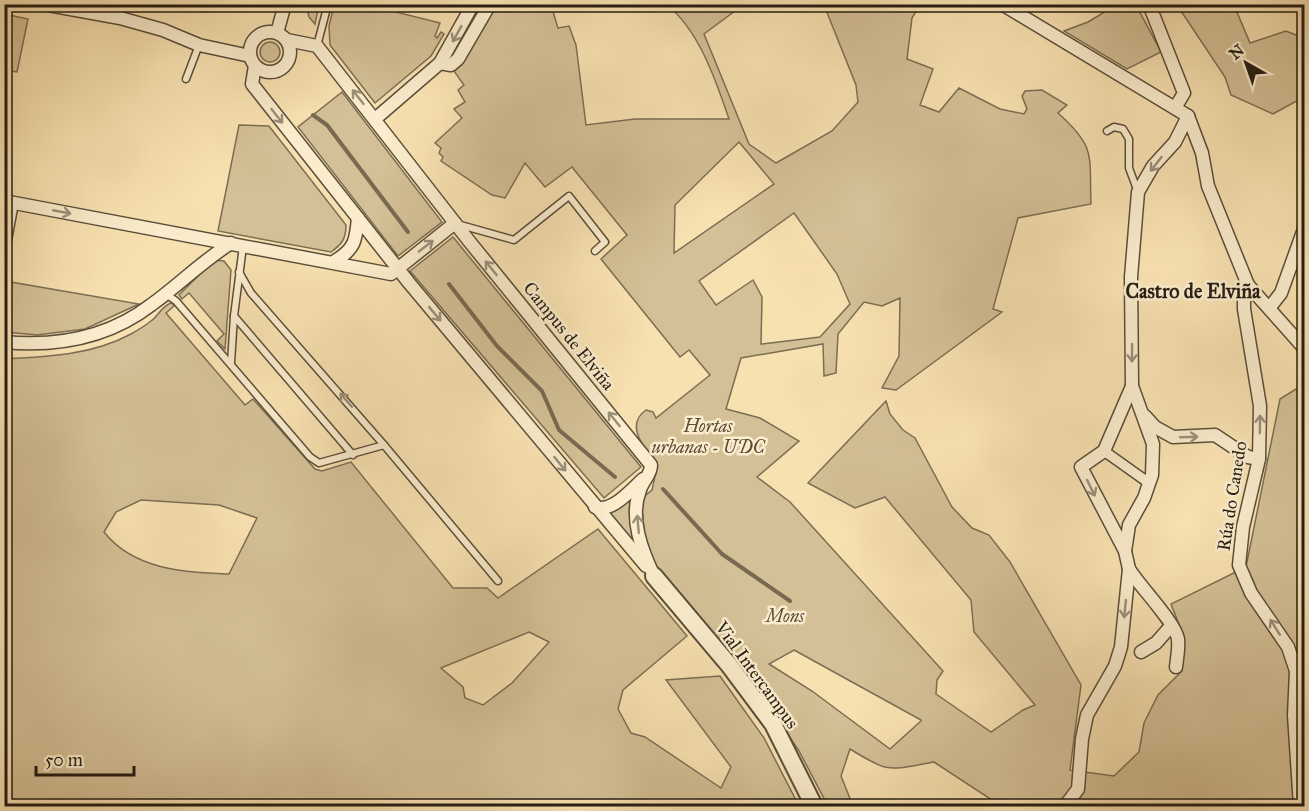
<svg xmlns="http://www.w3.org/2000/svg" width="1309" height="811" viewBox="0 0 1309 811" font-family="'IM FELL Great Primer',serif">
<style>
.green{fill:#d4c096;stroke:#7c6e54;stroke-width:1.5;fill-rule:evenodd}
.lines{fill:none;stroke-linecap:round;stroke-linejoin:round}
.stream{stroke:#786a51;stroke-width:4}
.service-casing{stroke:#5a4e3a;stroke-width:9}
.pedestrian-casing{stroke:#5a4e3a;stroke-width:12}
.minor-casing{stroke:#5a4e3a;stroke-width:15}
.tertiary-casing{stroke:#5a4e3a;stroke-width:20}
.service{stroke:#faeccc;stroke-width:6}
.pedestrian{stroke:#faeccc;stroke-width:9}
.minor{stroke:#faeccc;stroke-width:12}
.tertiary{stroke:#faeccc;stroke-width:16}
.oneway{stroke:#9a8f79}
.labels{text-anchor:middle;stroke-width:5;stroke-linejoin:round;paint-order:stroke}
.street-label{font-size:18px;fill:#251d13;stroke:#faeccc}
.park-label{font-size:18px;font-style:italic;fill:#5a4e3a;stroke:#faeccc}
.neighbourhood-label{font-size:20px;font-weight:bold;fill:#251d13;stroke:#faeccc}
</style>
<rect width="100%" height="100%" fill="#f8e1b1"/>
<filter id="stains"><feTurbulence type="fractalNoise" baseFrequency=".00333" numOctaves="4"/><feColorMatrix values="0 0 0 0 .2 0 0 0 0 .09 0 0 0 0 .02 0 0 0 .5 -.17"/></filter>
<radialGradient id="worn" r=".72"><stop offset=".6" stop-color="#630" stop-opacity="0"/><stop offset="1" stop-color="#630" stop-opacity=".3"/></radialGradient>
<g class="green">
<path d="M162 5 232 4V5C212 18 185 9 162 5Z"/>
<path d="M306 5H319L315 24 309 17Z"/>
<path d="M334 5H380V8L440 23 435 36 437 38 441 32 444 34 431 56 375 103 330 45 329 26Z"/>
<path d="M478 5H551L558 28 569 26 576 45 586 125 635 119H729C716 81 699 30 667 5H743L704 34 749 144 776 163 832 131 858 102 856 85 824 5H920L912 18 907 59 933 69 920 105 939 112 959 88 1000 109 1024 114 1027 109 1022 96 1025 91 1042 90 1067 105 1058 113C1097 148 1089 155 1091 204L1018 218 993 309 1002 312 896 390 882 388 899 356 900 298 882 306 864 302 838 334 836 373 824 376 823 344 741 358 726 409 760 418 799 441 757 477 790 502 943 671 937 680 936 694 991 732 1023 710 1035 705 974 632 971 600 885 497 855 508 808 483 886 401 890 414 903 430 915 438 952 507 972 528 989 535 1010 562 1081 685 1070 770 1114 776 1139 752 1144 723 1158 695 1182 671V632L1171 604 1246 567 1280 399 1304 384 1297 435 1304 475V806H1073L1062 804 1059 806H1001L934 762C888 770 890 774 850 749L841 776 853 806H828L799 751 762 696 654 565 646 548 641 499 652 490 657 467C647 450 623 426 646 410L653 412 656 418 710 375 689 350 680 357 601 259 627 235 572 167 545 187 525 163 505 198 492 195 441 161 443 157 439 153 441 148 435 143 462 118 454 109 465 102 458 90 464 85 454 71 449 54ZM739 142 774 184 674 253 675 205ZM794 213 837 274 850 304 820 337 761 344 762 297 753 280 716 305 699 281ZM794 650 921 720V721L890 749 812 691 769 664Z"/>
<path d="M1116 5H1136L1161 52 1127 69 1064 31 1088 22Z"/>
<path d="M1177 5H1234L1250 43 1286 31 1296 35 1304 24V97L1273 114 1231 95 1225 77Z"/>
<path d="M5 14 28 19 17 72 5 70Z"/>
<circle cx="270" cy="52" r="10"/>
<path d="M342 92 442 222 398 256 298 127Z"/>
<path d="M239 125 269 126 346 225C346 239 342 244 331 252L218 231Z"/>
<path d="M453 237 641 467 604 498 410 271Z"/>
<path d="M214 260 224 261 231 270 225 349 217 341 224 334 189 293 182 299 179 295Z"/>
<path d="M5 280V281L139 304 85 329 37 335 5 332Z"/>
<path d="M171 303 175 305 166 313 245 405 253 399 315 469 322 471 351 462 453 588H487L498 598 598 529 687 636 623 690 618 709 631 733 645 737 721 788 731 767 666 680 720 676 764 738 799 806H588L575 800 569 806H5V359C48 357 92 355 131 334 138 330 145 326 151 321 158 316 162 306 171 303ZM141 500 219 505 257 518 229 574C184 572 134 570 104 532L116 512ZM529 632 549 642 512 683 483 705 465 698 463 687 441 668Z"/>
<path d="M634 493 636 544 606 516Z"/>
</g>
<g class="lines">
<g class="stream">
<path d="M313 115 327 125 408 232"/>
<path d="M449 284 497 346 542 391 559 430 615 477"/>
<path d="M663 489 722 554 790 601"/>
</g>
<defs>
<g id="service">
<path d="M317 46 328 4"/>
<path d="M186 79 199 45"/>
<path d="M1107 131 1114 127 1123 129 1129 139V168L1138 192"/>
<path d="M457 224 514 240 569 196 605 242 595 251"/>
<path d="M243 246 234 316 353 455"/>
<path d="M4 262 15 203"/>
<path d="M239 272 251 293 384 445 498 581"/>
<path d="M166 294 176 301 310 457 319 463 384 445"/>
<path d="M231 363 234 316"/>
</g>
<path id="pedestrian" d="M1104 451 1149 483"/>
<g id="minor">
<path d="M43 4 120 18 163 30 199 45 250 56"/>
<path d="M1002 4 1188 116"/>
<path d="M1149 4 1184 93 1175 108"/>
<circle cx="270" cy="52" r="20"/>
<path d="M277 33 285 4"/>
<path d="M287 40 317 46 469 241 651 465C651 475 643 480 640 490 629 518 642 551 654 576"/>
<path d="M440 63 451 65 458 59 490 4"/>
<path d="M255 66 252 84 410 284 646 566"/>
<path d="M1188 116 1202 153 1208 186 1248 285 1244 293V309L1260 406 1259 459 1243 527 1239 565 1251 593 1288 647 1296 671 1294 715 1300 806"/>
<path d="M375 119 440 63 473 4"/>
<path d="M4 201 391 274 455 223"/>
<path d="M335 261C355 249 356 240 358 218"/>
<path d="M1248 285 1304 348"/>
<path d="M1270 307 1281 293 1304 229"/>
<path d="M4 342C58 347 108 338 151 305 179 285 201 262 231 243"/>
<path d="M1145 416 1155 427 1173 437 1215 435 1248 457 1259 459"/>
<path d="M595 507C612 513 631 490 643 479"/>
<path d="M1125 551 1129 525 1144 498 1152 475 1153 444 1132 386 1131 277 1138 192 1153 166 1175 142 1188 116"/>
<path d="M1129 569C1140 587 1175 622 1178 639 1179 648 1177 658 1176 667"/>
<path d="M1141 652 1156 643 1171 626"/>
<path d="M1065 806 1078 789 1082 739 1087 715 1115 666 1121 647 1129 569 1125 551 1081 467 1104 451 1132 386"/>
</g>
<path id="tertiary" d="M654 576 729 665 773 724 814 806"/>
</defs>
<use href="#service" class="service-casing"/>
<use href="#pedestrian" class="pedestrian-casing"/>
<use href="#minor" class="minor-casing"/>
<use href="#tertiary" class="tertiary-casing"/>
<use href="#service" class="service"/>
<use href="#pedestrian" class="pedestrian"/>
<use href="#minor" class="minor"/>
<use href="#tertiary" class="tertiary"/>
</g>
<defs><path id="oneway-shaft" d="M-6 0H5M1.5-3L5.5 0L1.5 3" fill="none" stroke-width="1.6" stroke-linecap="round" stroke-linejoin="round" transform="scale(1.5)"/></defs>
<g class="oneway">
<use href="#oneway-shaft" transform="translate(457 34) rotate(119)"/>
<use href="#oneway-shaft" transform="translate(358 97) rotate(-128)"/>
<use href="#oneway-shaft" transform="translate(277 116) rotate(52)"/>
<use href="#oneway-shaft" transform="translate(1156 164) rotate(128)"/>
<use href="#oneway-shaft" transform="translate(62 212) rotate(11)"/>
<use href="#oneway-shaft" transform="translate(426 246) rotate(-38)"/>
<use href="#oneway-shaft" transform="translate(491 268) rotate(-129)"/>
<use href="#oneway-shaft" transform="translate(435 314) rotate(50)"/>
<use href="#oneway-shaft" transform="translate(1132 353) rotate(91)"/>
<use href="#oneway-shaft" transform="translate(346 400) rotate(-131)"/>
<use href="#oneway-shaft" transform="translate(614 419) rotate(-129)"/>
<use href="#oneway-shaft" transform="translate(1260 424) rotate(-89)"/>
<use href="#oneway-shaft" transform="translate(1189 437) rotate(-2)"/>
<use href="#oneway-shaft" transform="translate(560 464) rotate(51)"/>
<use href="#oneway-shaft" transform="translate(1091 488) rotate(64)"/>
<use href="#oneway-shaft" transform="translate(638 524) rotate(-95)"/>
<use href="#oneway-shaft" transform="translate(1125 609) rotate(96)"/>
<use href="#oneway-shaft" transform="translate(1275 627) rotate(-122)"/>
</g>
<g class="labels">
<g class="street-label">
<text transform="translate(569 336) rotate(51)" y="6">Campus de Elviña</text>
<text transform="translate(1232 496) rotate(-81)" y="6">Rúa do Canedo</text>
<text transform="translate(757 675) rotate(54)" y="6">Vial Intercampus</text>
</g>
<g class="park-label">
<text x="708" y="432">Hortas<tspan x="708" dy="21">urbanas - UDC</tspan></text>
<text x="785" y="622">Mons</text>
</g>
<g class="neighbourhood-label">
<text x="1193" y="298">Castro de Elviña</text>
</g>
</g>
<rect width="1309" height="811" fill="none" stroke="#f8e1b1" stroke-width="24"/>
<rect x="6" y="6" width="1297" height="799" fill="none" stroke="#251d13" stroke-width="3"/>
<rect x="12" y="12" width="1285" height="787" fill="none" stroke="#251d13" stroke-width="1.5"/>
<g transform="translate(1246 63) rotate(320)" stroke="#faeccc" stroke-width="4.5" paint-order="stroke">
<path d="M0-4.5L10 22L0 15L-10 22Z" fill="#251d13"/>
<text y="-9" font-size="16" font-weight="bold" text-anchor="middle" fill="#251d13">N</text>
</g>
<path d="M36 766v9h98v-9" fill="none" stroke="#251d13" stroke-width="3"/>
<text x="45" y="766" font-size="18" fill="#251d13" stroke="#faeccc" stroke-width="4.5" paint-order="stroke">50 m</text>
<rect width="100%" height="100%" filter="url(#stains)"/>
<rect width="100%" height="100%" fill="url(#worn)"/>
</svg>
